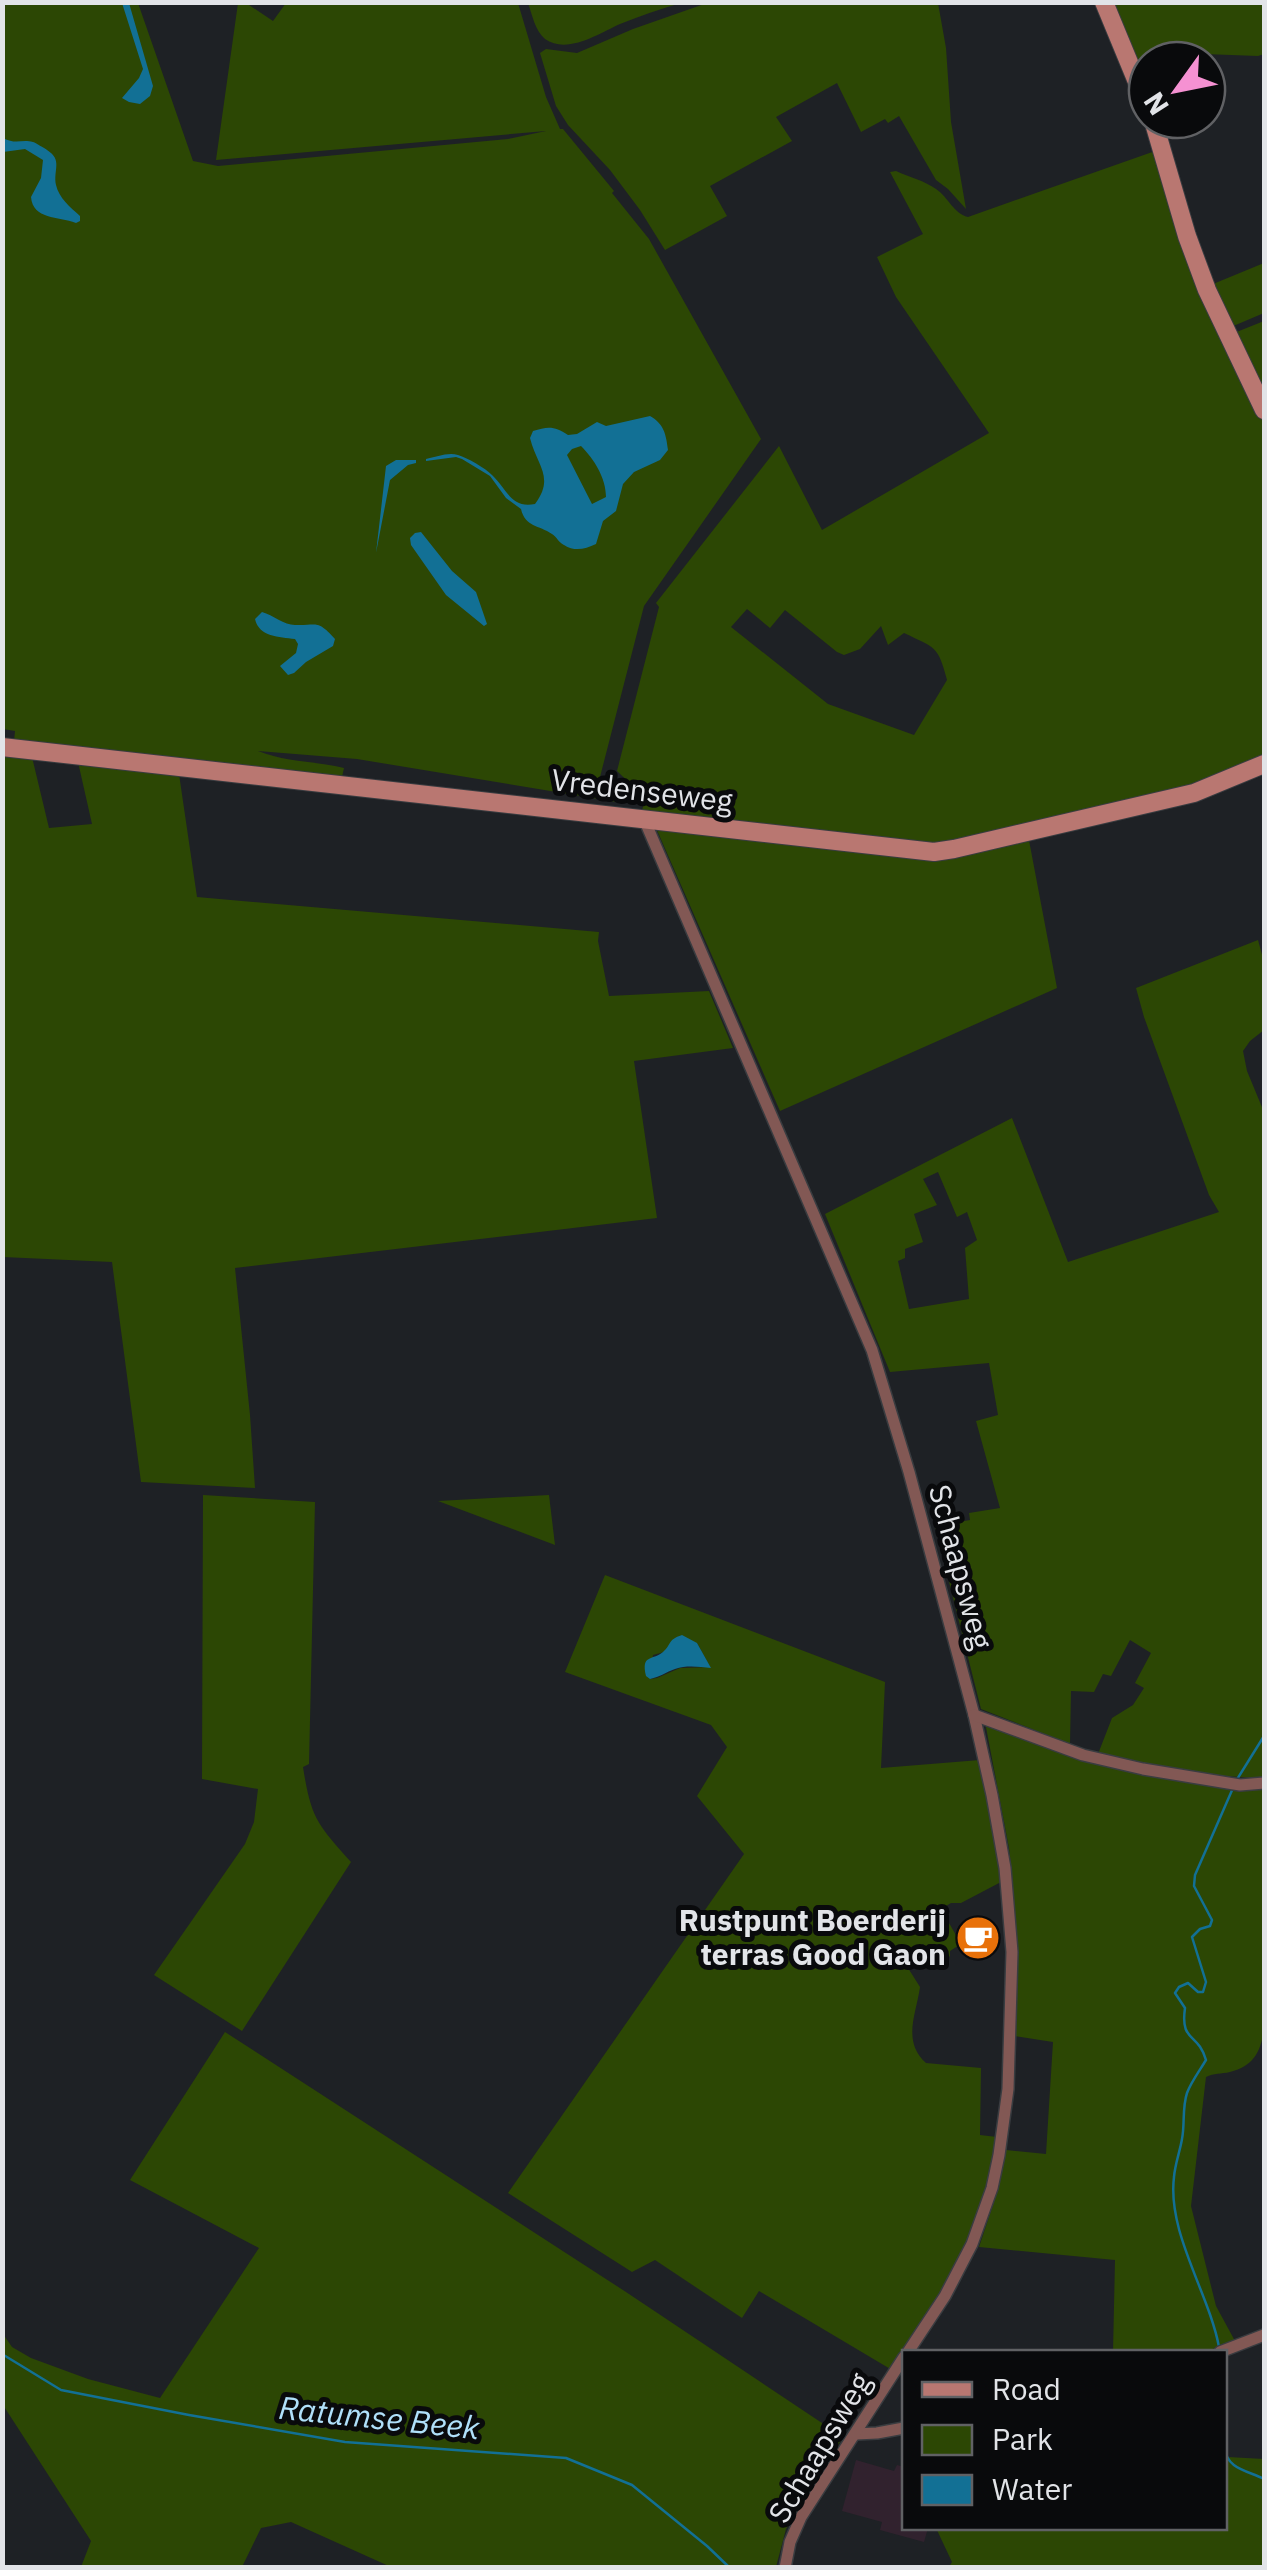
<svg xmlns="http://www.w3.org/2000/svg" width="1267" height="2570" viewBox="0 0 1267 2570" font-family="'IBM Plex Sans',sans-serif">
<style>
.industrial{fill:#31222e}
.green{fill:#2c4704;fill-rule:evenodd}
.water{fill:#127095;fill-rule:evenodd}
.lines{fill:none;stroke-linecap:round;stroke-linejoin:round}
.stream{stroke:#127095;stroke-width:2.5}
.street-casing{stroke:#393c40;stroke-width:14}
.secondary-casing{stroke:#393c40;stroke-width:20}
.street{stroke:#825854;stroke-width:11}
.secondary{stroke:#b97771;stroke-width:18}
.labels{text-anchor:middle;stroke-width:10;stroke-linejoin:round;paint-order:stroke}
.street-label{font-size:30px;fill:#e2e4e8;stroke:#090a0c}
.poi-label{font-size:30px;font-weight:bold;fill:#e2e4e8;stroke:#090a0c;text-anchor:end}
.water-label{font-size:32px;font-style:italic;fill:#b0e0fa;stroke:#090a0c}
</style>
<rect width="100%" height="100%" fill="#1e2125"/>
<path class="industrial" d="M856 2460 894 2471 897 2465 904 2467V2528H928L924 2542 880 2530 882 2522 842 2511Z"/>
<g class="green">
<path d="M710 2 938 3 946 48 951 122 966 209 948 189 936 180 899 116 888 123 885 119 861 132 837 83 776 117 792 141 710 186 727 216 665 250 640 210 610 170 568 125 556 106 540 53 546 49 577 53 633 29Z"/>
<path d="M2 3H138L193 161 218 166 508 139 546 131 216 160 238 3H246L273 21 286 3H518L546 97 560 129H563L614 191 612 193 649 239 761 439 644 606 600 777 623 803 357 759 258 751C285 762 315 761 344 768L342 777 14 742 15 731 3 729Z"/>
<path d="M528 3V2L681 3C660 9 640 16 620 24 600 33 567 55 545 39 535 31 532 14 528 3Z"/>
<path d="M1110 3H1264V54L1258 56 1204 54 1198 60H1147V92Z"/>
<path d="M1158 150 1264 417V758L1225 775 1159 795 939 847 642 811 645 798 617 771 659 607 656 603 779 446 822 530 989 433 896 297 877 257 923 234 890 172 896 171C909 177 925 181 936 189 949 198 953 213 968 217ZM747 609 770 628 785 610 837 652 844 655 860 649 881 626 888 645 904 633C935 648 938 645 947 680L914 735 828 704 731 627Z"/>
<path d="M1264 263V313L1231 327 1213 284Z"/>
<path d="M1264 321V396L1234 333Z"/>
<path d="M3 753 32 757 49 828 92 824 78 762 179 774 197 897 599 932 598 941 609 996 709 991 733 1048 634 1061 657 1218 235 1268 250 1415 255 1488 141 1482 112 1262 3 1257Z"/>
<path d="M656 828 921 857 1028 835 1057 988 780 1111Z"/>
<path d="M1258 940 1264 962V1030L1250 1041 1243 1051 1247 1071 1264 1112V1779L1202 1774 1098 1754 1112 1718 1133 1705 1144 1688 1135 1683 1151 1653 1130 1640 1111 1676 1103 1674 1094 1692 1071 1691 1070 1744 981 1709 935 1526 970 1520 969 1513 1000 1508 976 1421 998 1415 989 1363 890 1372 825 1214 1012 1118 1068 1262 1219 1212 1209 1195 1144 1017 1136 988ZM938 1172 957 1217 967 1212 977 1240 965 1248 969 1299 909 1309 898 1261 905 1258V1249L923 1242 914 1214 937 1205 923 1179Z"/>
<path d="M203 1495 315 1502 309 1764 303 1767C311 1818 317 1824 351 1862L242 2031 154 1975 245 1844 254 1822 258 1789 202 1779Z"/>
<path d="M549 1495 555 1545 438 1501Z"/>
<path d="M605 1575 885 1682 881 1768 980 1760 996 1838 1001 1882 961 1903H951L941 1909 961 1944 950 1951V1956L941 1965 923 1944 903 1960 920 1987C916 2015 902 2041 926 2063L981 2068 980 2135 997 2137 986 2192 960 2261 892 2370 759 2291 742 2318 655 2260 632 2272 508 2193 744 1854 697 1796 727 1747 711 1725 565 1672ZM697 1643 710 1667 680 1668 657 1678 650 1679 653 1655Z"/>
<path d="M985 1722 1093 1762 1264 1789V2029C1261 2051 1254 2066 1230 2072 1221 2074 1214 2073 1206 2077L1191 2206 1216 2306 1235 2341 1204 2352H1113L1115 2260 979 2247 995 2199 1006 2150 1046 2154 1053 2042 1014 2036 1013 1884 1009 1848Z"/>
<path d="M225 2032 626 2292 843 2437 786 2529 776 2567H391L291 2522 261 2528 242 2567H81L91 2541 3 2405V2334L12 2347 31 2358 88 2379 160 2398 259 2248 130 2180Z"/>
<path d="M1225 2420 1228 2457 1264 2459V2567H949L952 2562 936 2528H1224Z"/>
</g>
<g class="water">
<path d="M122 3H129L153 86 150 96 140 104 129 102 122 98 139 78 143 69Z"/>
<path d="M3 138C16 145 21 139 33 142 34 142 46 149 47 150 63 160 53 170 56 185 59 198 70 207 80 216V221L76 223C58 216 33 220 31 197L41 178 43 160 25 149 3 152Z"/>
<path d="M650 416C664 424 666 434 668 450L660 460 634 472 623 484 616 511 603 521 596 544C585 549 575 552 564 545 559 543 557 537 552 534 539 525 525 527 521 509L506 498 490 476 462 459 456 457 426 461V459C436 457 448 452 458 455 468 458 485 468 492 475 507 489 511 509 535 504 555 477 537 466 530 438L533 431C548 426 555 426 568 435L577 434 597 422 606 426ZM581 446C594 459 606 478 606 497L592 504 567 455 572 449Z"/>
<path d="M396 460H416V463L408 465 390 480 376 553 386 466Z"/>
<path d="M421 532 452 571 476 592 487 624 484 626 446 595 411 545 410 538 415 533Z"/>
<path d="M262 612C273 615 284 625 295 625 317 626 317 619 335 639L333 646 306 662 294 673 288 675 280 666 296 653 298 644 295 639C279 637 259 637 255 619Z"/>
<path d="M682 1635 697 1643 711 1668C699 1667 687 1665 675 1669 666 1672 660 1677 650 1679L646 1676C641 1654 652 1661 663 1652 672 1644 667 1640 682 1635Z"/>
</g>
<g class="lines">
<g class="stream">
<path d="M1236 1781 1264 1736"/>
<path d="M1219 2347C1209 2293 1167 2233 1174 2177 1175 2164 1180 2151 1182 2139 1185 2124 1182 2108 1187 2093 1191 2082 1200 2070 1206 2060 1198 2032 1180 2043 1185 2008L1175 1993 1179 1987 1188 1983 1198 1992H1203L1206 1982 1192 1937 1200 1929 1210 1926 1212 1920 1194 1886 1195 1875 1233 1788"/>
<path d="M2 2354 61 2390 189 2415 345 2442 566 2458 632 2485 707 2546 730 2568"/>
<path d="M1224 2385V2392"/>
<path d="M1224 2421C1226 2430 1224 2439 1225 2448 1226 2469 1249 2471 1264 2479"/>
</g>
<defs>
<g id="street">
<path d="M644 819 872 1350 909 1472 974 1715 992 1795 1005 1868 1012 1952 1008 2089 999 2155 992 2188 972 2244 945 2296 908 2352"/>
<path d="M974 1715 1083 1755 1143 1769 1240 1785 1264 1783"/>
<path d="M1220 2352 1264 2335"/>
<path d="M856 2434 877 2433 904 2428"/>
<path d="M785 2568 790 2542 801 2517 904 2357"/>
</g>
<g id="secondary">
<path d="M1104 2 1147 106"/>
<path d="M1153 120 1187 236 1207 290 1264 410"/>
<path d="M2 747 934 852 954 849 1194 793 1264 764"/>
</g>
</defs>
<use href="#street" class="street-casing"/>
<use href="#secondary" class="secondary-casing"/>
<use href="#street" class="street"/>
<use href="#secondary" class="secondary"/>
</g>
<defs>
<symbol id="cafe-disc" viewBox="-11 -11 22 22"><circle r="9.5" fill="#e8710a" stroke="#090a0c"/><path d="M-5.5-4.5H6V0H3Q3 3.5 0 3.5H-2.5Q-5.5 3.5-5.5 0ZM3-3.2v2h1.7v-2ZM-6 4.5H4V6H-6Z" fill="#fff"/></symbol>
</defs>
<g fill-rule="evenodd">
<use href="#cafe-disc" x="953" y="1913" width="50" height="50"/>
</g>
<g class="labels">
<g class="street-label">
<text transform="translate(642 791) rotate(7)" y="10">Vredenseweg</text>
<text transform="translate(960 1567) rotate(75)" y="10">Schaapsweg</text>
<text transform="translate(820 2448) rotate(-59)" y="10">Schaapsweg</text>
</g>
<g class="poi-label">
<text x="946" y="1931">Rustpunt Boerderij<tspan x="946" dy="34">terras Good Gaon</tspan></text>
</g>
<g class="water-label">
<text transform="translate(379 2418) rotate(6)" y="11">Ratumse Beek</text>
</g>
</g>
<rect width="1267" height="2570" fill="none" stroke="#e2e4e8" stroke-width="10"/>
<rect x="902" y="2350" width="325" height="180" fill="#090a0c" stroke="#606164" stroke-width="2.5"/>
<rect x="922" y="2382" width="50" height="15" fill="#b97771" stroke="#606164" stroke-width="2.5"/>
<text x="992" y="2400" font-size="30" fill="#e2e4e8">Road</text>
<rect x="922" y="2425" width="50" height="30" fill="#2c4704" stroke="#606164" stroke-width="2.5"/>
<text x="992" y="2450" font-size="30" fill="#e2e4e8">Park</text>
<rect x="922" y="2475" width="50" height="30" fill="#127095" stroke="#606164" stroke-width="2.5"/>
<text x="992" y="2500" font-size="30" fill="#e2e4e8">Water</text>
<g transform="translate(1177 90) rotate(237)"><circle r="48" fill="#090a0c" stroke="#606164" stroke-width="2.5"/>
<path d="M0-8L18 38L0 25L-18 38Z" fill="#f591d2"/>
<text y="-15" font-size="28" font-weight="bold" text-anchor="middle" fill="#e2e4e8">N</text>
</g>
</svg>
